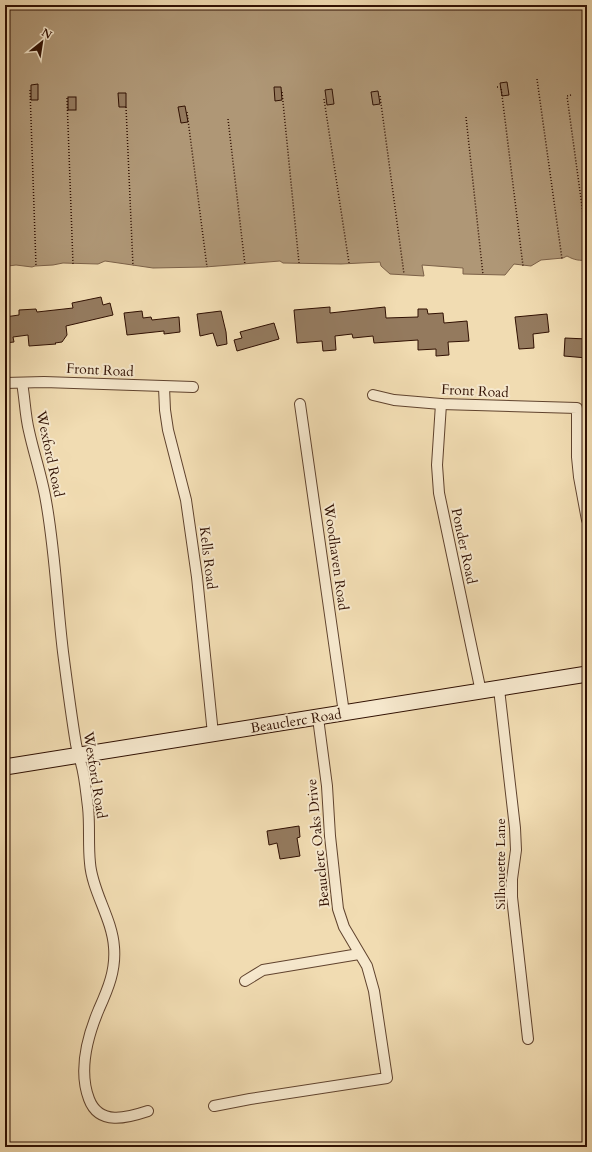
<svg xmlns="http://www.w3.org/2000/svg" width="592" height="1152" viewBox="0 0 592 1152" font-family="Cardo,serif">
<rect width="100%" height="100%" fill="#f1dcb2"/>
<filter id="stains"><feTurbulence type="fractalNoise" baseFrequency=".005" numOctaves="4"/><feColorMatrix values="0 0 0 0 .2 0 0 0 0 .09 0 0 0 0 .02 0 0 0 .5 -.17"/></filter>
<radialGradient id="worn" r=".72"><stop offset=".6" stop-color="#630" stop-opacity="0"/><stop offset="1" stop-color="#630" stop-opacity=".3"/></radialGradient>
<path fill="#af9776" stroke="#7c6148" d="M 5,5 L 587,5 L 587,260 C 580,261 574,260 567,256 L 563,258 L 541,260 L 531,266 L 514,264 L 505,275 L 463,274 L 463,268 L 422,265 L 424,276 L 390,274 L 381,266 L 380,262 L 341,264 L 283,263 L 280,261 L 205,267 L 153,268 L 105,261 L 98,264 L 63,263 L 53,265 L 35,266 L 32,267 L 16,265 L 8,266 L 8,265 L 5,265 Z"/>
<g fill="#947a5e" stroke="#301002">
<path d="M 507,82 L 509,95 L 502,96 L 500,83 Z"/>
<path d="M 38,84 L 38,100 L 31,100 L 31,85 Z"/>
<path d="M 274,87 L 281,87 L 282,100 L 275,101 Z"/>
<path d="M 332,89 L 334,104 L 327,105 L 325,90 Z"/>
<path d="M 378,91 L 380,104 L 373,105 L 371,92 Z"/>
<path d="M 118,93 L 126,93 L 126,107 L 119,107 Z"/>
<rect x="68" y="97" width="8" height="13"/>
<path d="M 185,106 L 188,122 L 181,123 L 178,107 Z"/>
<path d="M 101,297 L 103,305 L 110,303 L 113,315 L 66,326 L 67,335 L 62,342 L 55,343 L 56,344 L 29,346 L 28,335 L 13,337 L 14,342 L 5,343 L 5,317 L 19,315 L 19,310 L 36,309 L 37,312 L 73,308 L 72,303 Z"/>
<path d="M 330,307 L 330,313 L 385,307 L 386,318 L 418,317 L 418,309 L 427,309 L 428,314 L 443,313 L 444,323 L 467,321 L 469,341 L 448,342 L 449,355 L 436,356 L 436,349 L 418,350 L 418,340 L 374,343 L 373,336 L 353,338 L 352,334 L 335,336 L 336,350 L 323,351 L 322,341 L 297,343 L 294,310 Z"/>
<path d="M 142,311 L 143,318 L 151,317 L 152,320 L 179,317 L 180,332 L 164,334 L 164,331 L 127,335 L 124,313 Z"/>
<path d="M 221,311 L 226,332 L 227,344 L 217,346 L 213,333 L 200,336 L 197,314 Z"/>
<path d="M 547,314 L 549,332 L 533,334 L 534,348 L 519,349 L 515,317 Z"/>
<path d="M 274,323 L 279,339 L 237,351 L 234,340 L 242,338 L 240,332 Z"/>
<path d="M 565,338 L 587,339 L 587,358 L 564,356 Z"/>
<path d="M 299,826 L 300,837 L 297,838 L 300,856 L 280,859 L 277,843 L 269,845 L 267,831 Z"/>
</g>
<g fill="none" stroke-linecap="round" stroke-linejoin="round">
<defs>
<g id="street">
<path d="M 5,383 L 44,382 L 193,387"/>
<path d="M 22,383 C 25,399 25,415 29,431 C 34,454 42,477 46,501 C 55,551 57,602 63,652 C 67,683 71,714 76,744 C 77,750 80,757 81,763 C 85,777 86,792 88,807 C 90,825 88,844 90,863 C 92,891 112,918 114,947 C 116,970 108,989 99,1009 C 88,1035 78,1070 89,1099 C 99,1126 127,1118 148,1111"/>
<path d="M 164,387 L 165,410 L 168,430 L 186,500 L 197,577 L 213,734"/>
<path d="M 373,395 L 394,400 L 441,404 L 577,408 L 577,457 L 579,477 L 587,520"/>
<path d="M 300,404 L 344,713"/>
<path d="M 441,404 L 437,465 L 439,493 L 481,692"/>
<path d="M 499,689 L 515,828 L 516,850 L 512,879 L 512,897 L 528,1039"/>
<path d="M 245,981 L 263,970 L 359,954"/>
<path d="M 214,1106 L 250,1099 L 387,1078 L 374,991 L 367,966 L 344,927 L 338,909 L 330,836 L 327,786 L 318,718"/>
</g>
<path id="secondary" d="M 5,767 L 587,674"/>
</defs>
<use href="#street" stroke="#60432e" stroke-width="12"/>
<use href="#secondary" stroke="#301002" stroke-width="17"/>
<g stroke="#301002" stroke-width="1.5" stroke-dasharray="1 2" stroke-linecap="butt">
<path d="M 537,79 L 562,259"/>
<path d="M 497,87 L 501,87 L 523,266"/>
<path d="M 30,90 L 36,266"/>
<path d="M 282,92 L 299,263"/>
<path d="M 571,95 L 567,96 L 587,243"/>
<path d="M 380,96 L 404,274"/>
<path d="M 67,98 L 73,264"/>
<path d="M 324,99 L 349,263"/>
<path d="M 126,107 L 133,266"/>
<path d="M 187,112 L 207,267"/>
<path d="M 466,117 L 483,275"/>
<path d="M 228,119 L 245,265"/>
</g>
<use href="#street" stroke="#f6e8cd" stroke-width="10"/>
<use href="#secondary" stroke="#f6e8cd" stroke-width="15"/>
</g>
<g text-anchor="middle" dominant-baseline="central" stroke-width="4" stroke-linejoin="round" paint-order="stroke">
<g font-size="14" fill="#301002" stroke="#f6e8cd">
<text transform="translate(100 370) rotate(3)">Front Road</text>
<text transform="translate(475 391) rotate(3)">Front Road</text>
<text transform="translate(50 454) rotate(78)">Wexford Road</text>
<text transform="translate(464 546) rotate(78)">Ponder Road</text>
<text transform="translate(336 557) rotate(82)">Woodhaven Road</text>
<text transform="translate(208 558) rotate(83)">Kells Road</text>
<text transform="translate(296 721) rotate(-9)">Beauclerc Road</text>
<text transform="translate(95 775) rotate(81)">Wexford Road</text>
<text transform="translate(318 843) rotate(-96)">Beauclerc Oaks Drive</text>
<text transform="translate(500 864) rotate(-90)">Silhouette Lane</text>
</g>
</g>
<rect width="592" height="1152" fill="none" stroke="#f1dcb2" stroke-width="20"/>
<rect x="6" y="6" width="580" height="1140" fill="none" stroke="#301002" stroke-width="2"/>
<rect x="10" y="10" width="572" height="1132" fill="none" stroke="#301002"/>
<g transform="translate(42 42) rotate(30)" stroke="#f6e8cd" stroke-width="3" paint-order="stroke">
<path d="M0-3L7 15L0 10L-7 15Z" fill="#301002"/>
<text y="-6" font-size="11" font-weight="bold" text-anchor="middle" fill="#301002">N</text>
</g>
<rect width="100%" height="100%" filter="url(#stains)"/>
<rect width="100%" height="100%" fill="url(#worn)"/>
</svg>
